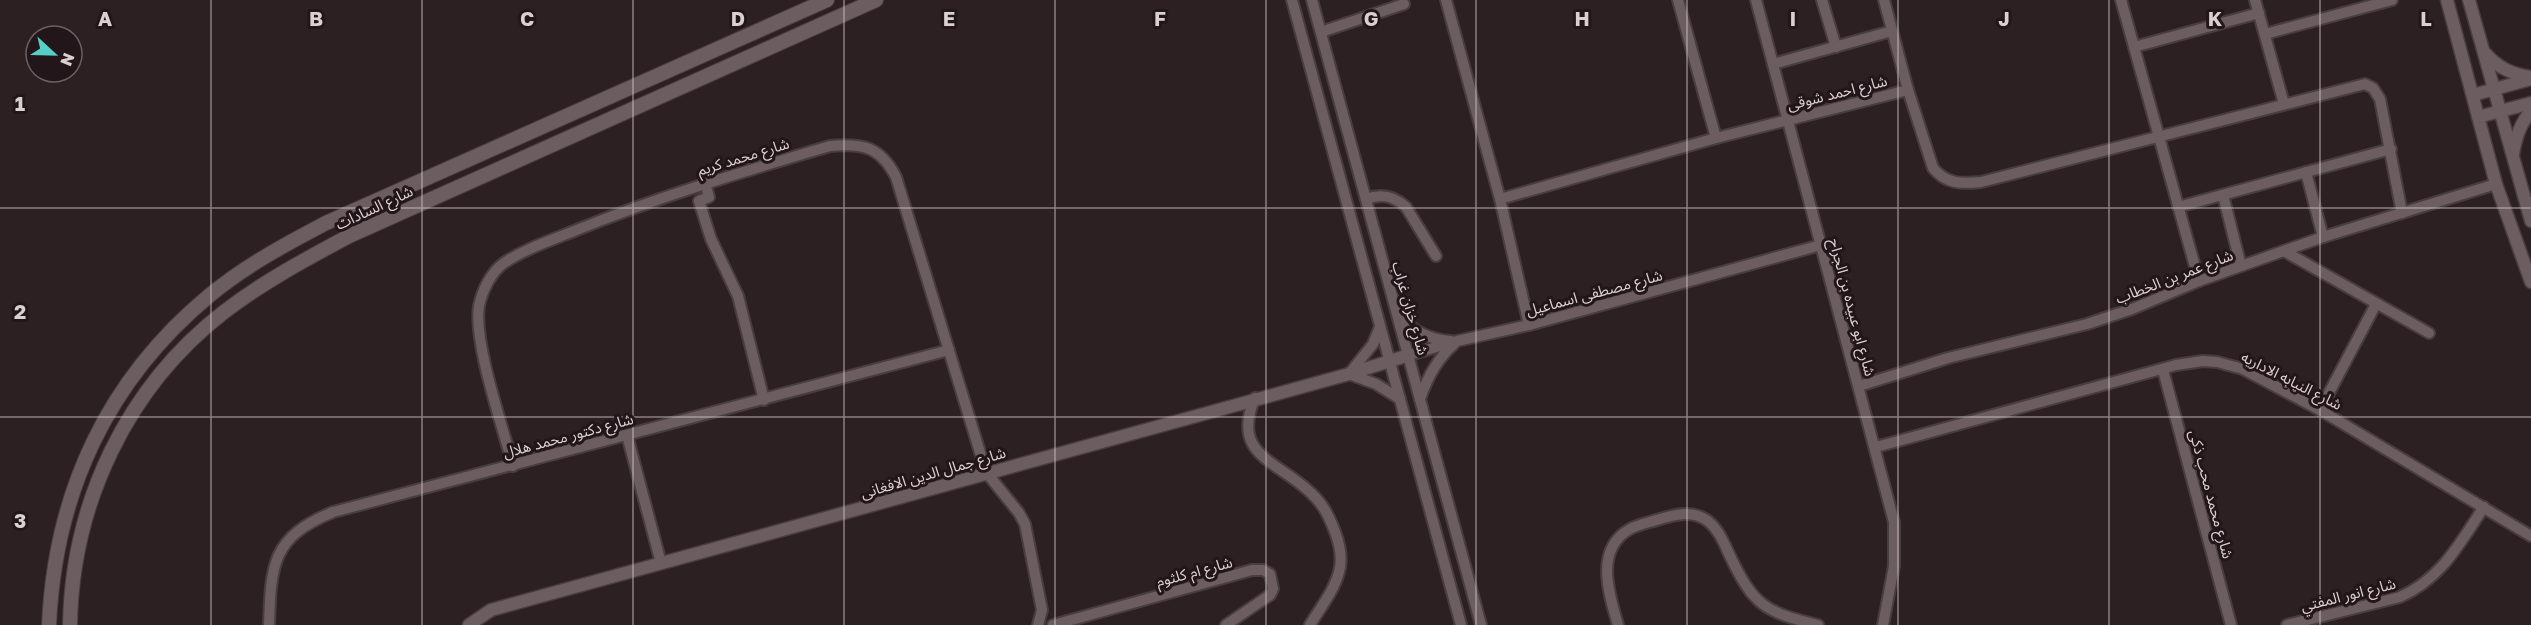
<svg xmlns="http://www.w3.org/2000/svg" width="2531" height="625" viewBox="0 0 2531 625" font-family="'Golos Text','Noto Sans Arabic',sans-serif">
<rect width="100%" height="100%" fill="#2d2023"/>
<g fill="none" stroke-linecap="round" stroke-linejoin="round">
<defs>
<g id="minor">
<path d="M 1292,0 L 1461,625"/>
<path d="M 1312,0 L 1481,625"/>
<path d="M 1446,0 L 1500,199 L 1529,325"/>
<path d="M 1678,0 L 1716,138"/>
<path d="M 1756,0 L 1894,522 L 1894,566 L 1883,625"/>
<path d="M 1822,0 L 1836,47"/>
<path d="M 1884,0 L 1908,90 L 1933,168 C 1946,184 1961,184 1981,182 L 2365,84 L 2373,88 L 2380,99 L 2402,213"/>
<path d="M 2121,0 L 2199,281"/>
<path d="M 2255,0 L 2284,104"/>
<path d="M 1321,32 L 1404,4"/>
<path d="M 2265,34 L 2392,0"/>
<path d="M 2134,47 L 2259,13"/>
<path d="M 1773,64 L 1892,31"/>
<path d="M 2306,172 L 2323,237"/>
<path d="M 705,183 L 709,197 L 699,201 L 711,239 L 738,296 L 764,400"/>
<path d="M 2223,195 L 2241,266"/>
<path d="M 1366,199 C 1382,193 1394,196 1406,207 L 1436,256"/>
<path d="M 1500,199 L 1716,138 L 1908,90"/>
<path d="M 2178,207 L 2391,149"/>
<path d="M 2284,251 L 2429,333"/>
<path d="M 1399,316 C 1413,331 1430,340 1451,341"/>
<path d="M 1380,327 L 1373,344 L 1349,374 L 1376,384 L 1400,399"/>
<path d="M 1409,355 L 1457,341 L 1529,325 L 1821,245"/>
<path d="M 2163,370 L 2231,625"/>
<path d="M 1859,386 L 1948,358 L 2087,324 L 2132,309 L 2199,281 L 2323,237 L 2496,184"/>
<path d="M 1255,398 C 1230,455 1278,461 1311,493 C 1323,504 1329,516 1335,532 C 1340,545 1343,558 1339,572 C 1334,591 1320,608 1310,625"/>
<path d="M 1420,399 C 1427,378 1437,359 1454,344"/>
<path d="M 2320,410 L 2376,304"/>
<path d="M 627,435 L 661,563"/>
<path d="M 1876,447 L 2176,365 L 2203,361 L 2217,362 L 2243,369 L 2320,410 L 2531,536"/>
<path d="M 513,466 C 503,427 473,342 479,306 C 482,291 491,272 504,263 C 526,248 555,239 579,229 C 661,196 745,171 830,146 C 862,143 880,146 896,177 L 986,472 L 1019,513 L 1025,524 L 1042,610 L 1038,625"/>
<path d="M 269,625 C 271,564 272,537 333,512 L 949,350"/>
<path d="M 1053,625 L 1252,570 L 1263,570 L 1270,574 L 1273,589 L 1270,595 L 1226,625"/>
<path d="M 1618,625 C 1609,594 1594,549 1630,529 C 1639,524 1651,522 1660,519 C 1677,514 1693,510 1708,521 C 1719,530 1724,543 1730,556 C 1754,606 1765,612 1818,625"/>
<path d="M 2287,625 L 2400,597 C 2442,578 2459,544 2484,507"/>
</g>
<g id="tertiary">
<path d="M 2447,0 L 2496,184 L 2531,282"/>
<path d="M 2469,0 L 2531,221"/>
<path d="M 2486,54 C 2498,68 2512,74 2531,77"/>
<path d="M 2473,95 L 2531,79"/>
<path d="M 2478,117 L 2531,103"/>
<path d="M 2513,154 C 2516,137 2520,124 2531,111"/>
<path d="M 469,625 L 491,610 L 1349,374 L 1409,355"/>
</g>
<g id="secondary">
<path d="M 49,625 C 55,493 107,380 210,295 C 245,266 286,244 326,223 L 827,0"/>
<path d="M 70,625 C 72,503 127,387 224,312 C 263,282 306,259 349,236 L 876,0"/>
</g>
</defs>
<use href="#minor" stroke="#483d3f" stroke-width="14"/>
<use href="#tertiary" stroke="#483d3f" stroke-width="15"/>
<use href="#secondary" stroke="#483d3f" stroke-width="16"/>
<use href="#minor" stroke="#6c5d60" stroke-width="10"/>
<use href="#tertiary" stroke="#6c5d60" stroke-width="12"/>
<use href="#secondary" stroke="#6c5d60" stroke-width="14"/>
</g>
<path fill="none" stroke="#d9d0d2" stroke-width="1.5" stroke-opacity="0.55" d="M 211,0 L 211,625M 422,0 L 422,625M 633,0 L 633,625M 844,0 L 844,625M 1055,0 L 1055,625M 1266,0 L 1266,625M 1476,0 L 1476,625M 1687,0 L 1687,625M 1898,0 L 1898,625M 2109,0 L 2109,625M 2320,0 L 2320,625M 0,208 L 2531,208M 0,417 L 2531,417"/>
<g text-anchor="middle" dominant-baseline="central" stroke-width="6" stroke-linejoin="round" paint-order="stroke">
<g font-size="15" fill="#d9d0d2" stroke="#23161a">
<text transform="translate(1837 92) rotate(-14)">شارع احمد شوقى</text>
<text transform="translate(743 156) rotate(-17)">شارع محمد كريم</text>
<text transform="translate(374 207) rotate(-25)">شارع السادات</text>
<text transform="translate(2174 276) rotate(-21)">شارع عمر بن الخطاب</text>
<text transform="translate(1594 292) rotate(-15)">شارع مصطفى اسماعيل</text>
<text transform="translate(1853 307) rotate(75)">شارع ابو عبيده بن الجراح</text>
<text transform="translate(1411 308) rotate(74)">شارع خزان غراب</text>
<text transform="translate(2292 380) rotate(27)">شارع النيابه الاداريه</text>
<text transform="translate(568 435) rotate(-15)">شارع دكتور محمد هلال</text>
<text transform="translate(933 472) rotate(-16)">شارع جمال الدين الافغانى</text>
<text transform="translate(2212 494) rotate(75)">شارع محمد محب ذكى</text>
<text transform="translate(1194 571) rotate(-15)">شارع ام كلثوم</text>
<text transform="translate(2348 594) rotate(-14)">شارع انور المفتي</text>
</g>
</g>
<g font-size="20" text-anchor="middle" font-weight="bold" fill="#d9d0d2" stroke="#23161a" stroke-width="6" stroke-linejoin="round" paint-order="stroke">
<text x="105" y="26">A</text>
<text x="316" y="26">B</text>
<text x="527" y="26">C</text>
<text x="738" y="26">D</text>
<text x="949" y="26">E</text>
<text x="1160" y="26">F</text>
<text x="1371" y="26">G</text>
<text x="1582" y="26">H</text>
<text x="1793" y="26">I</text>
<text x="2004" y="26">J</text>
<text x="2215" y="26">K</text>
<text x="2426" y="26">L</text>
<text x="20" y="111">1</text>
<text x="20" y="319">2</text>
<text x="20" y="528">3</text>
</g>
<g transform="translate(54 54) rotate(112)"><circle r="28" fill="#23161a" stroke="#6c6064" stroke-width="1.5"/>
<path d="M0-4.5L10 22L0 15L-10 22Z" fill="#55cec5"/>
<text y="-9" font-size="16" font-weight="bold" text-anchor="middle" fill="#d9d0d2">N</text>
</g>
</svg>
